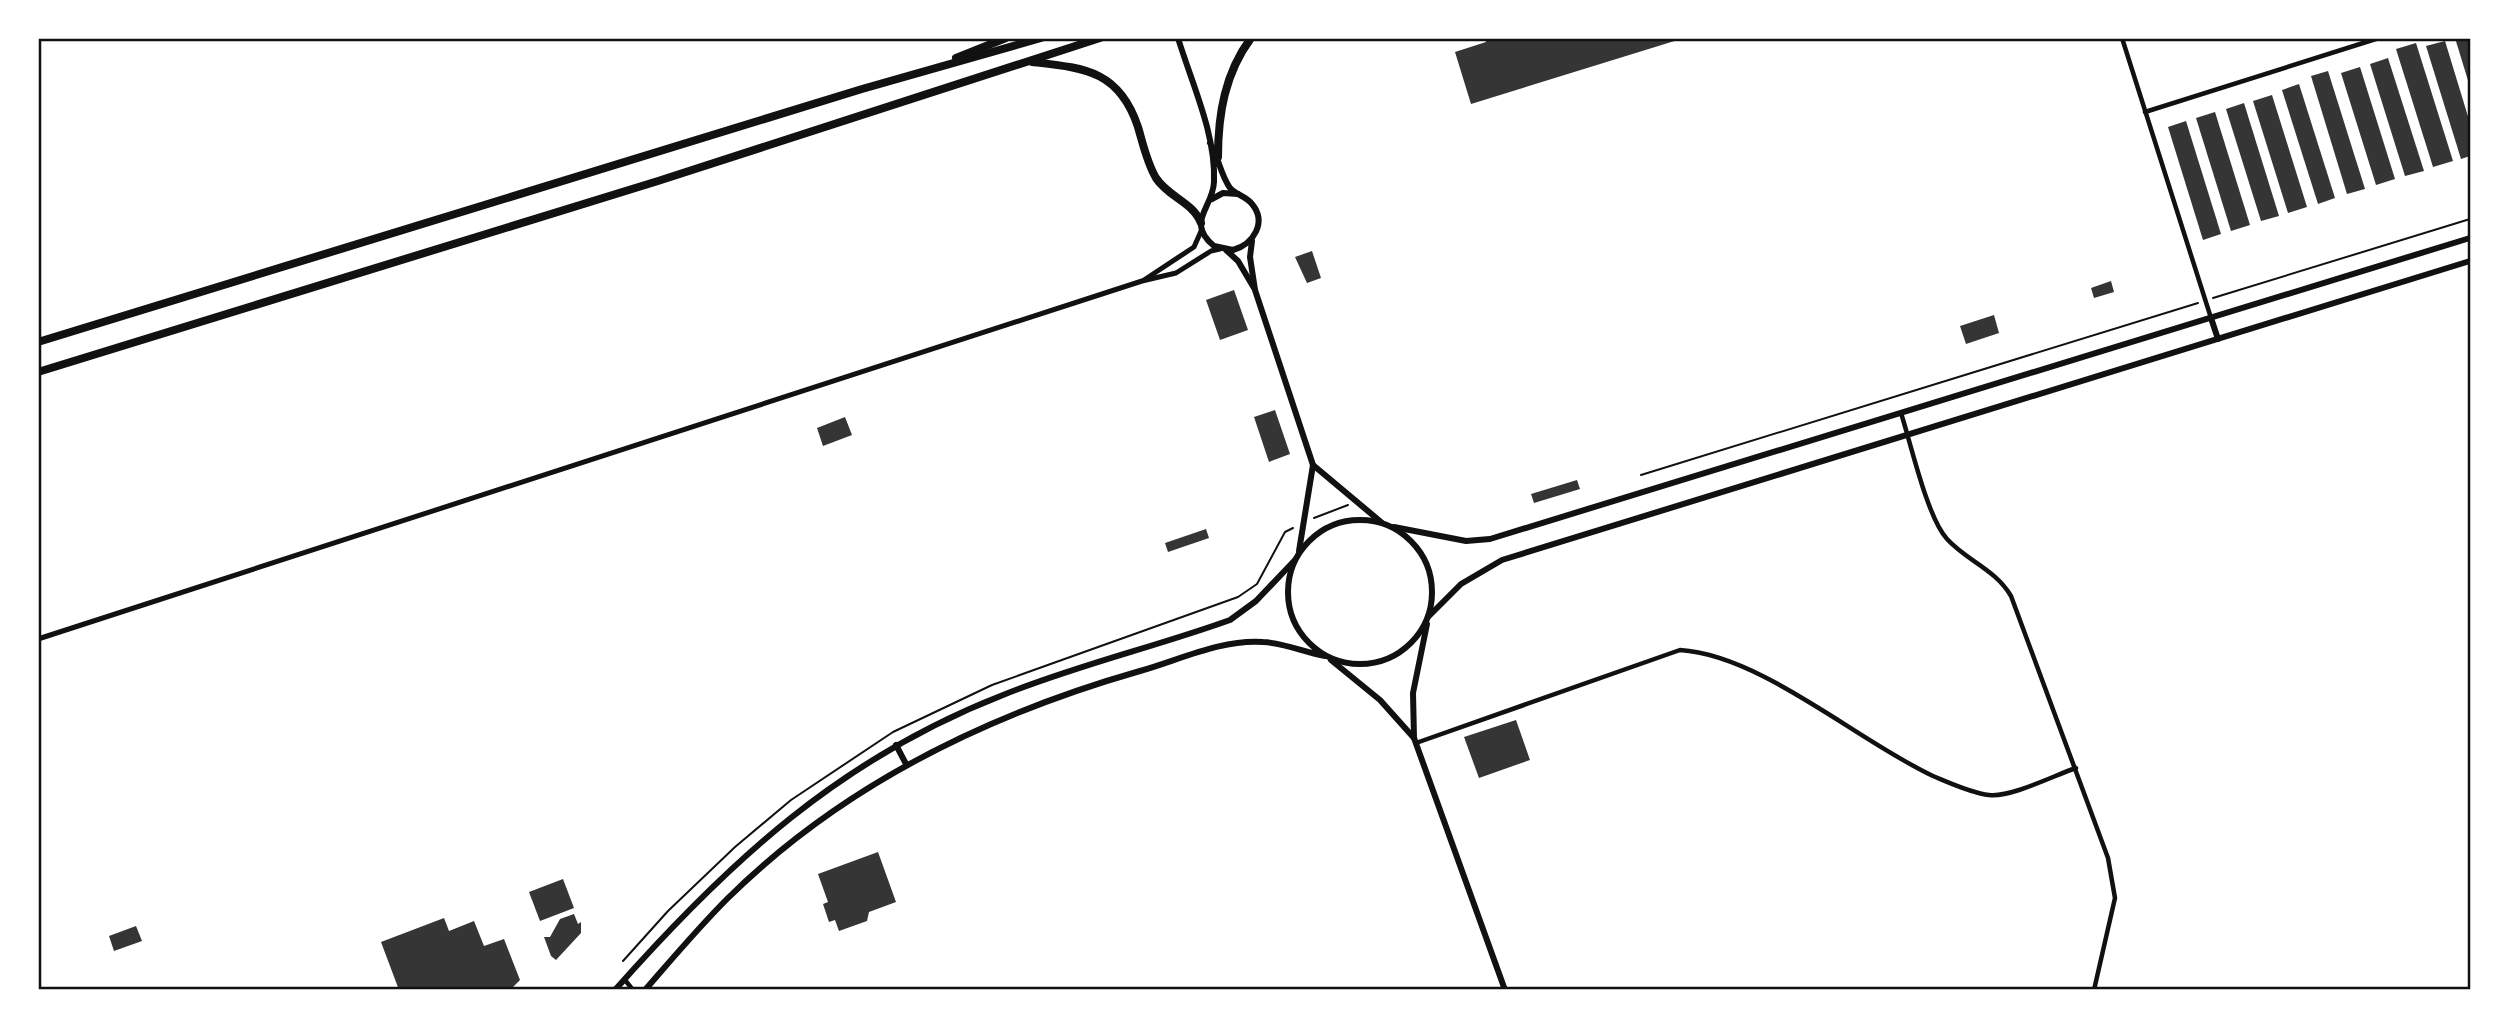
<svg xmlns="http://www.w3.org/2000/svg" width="2509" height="1028" viewBox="0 0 2509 1028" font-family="'Fira Sans',sans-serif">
<rect width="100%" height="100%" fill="#fff"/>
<g fill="#353535">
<path d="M 1485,38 L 1681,38 L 1681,39 L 1471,104 L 1455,52 L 1486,42 Z"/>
<path d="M 2455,38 L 2470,38 L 2470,87 Z"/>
<path d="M 2445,41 L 2470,123 L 2470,156 L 2461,159 L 2426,46 Z"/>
<path d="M 2416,43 L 2453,161 L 2433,167 L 2396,49 Z"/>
<path d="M 2388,58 L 2424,171 L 2405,176 L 2370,64 Z"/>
<path d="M 2360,67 L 2395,179 L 2376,185 L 2341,73 Z"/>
<path d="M 2328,71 L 2365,189 L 2347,194 L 2311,76 Z"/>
<path d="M 2299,84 L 2335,198 L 2318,204 L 2282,90 Z"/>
<path d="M 2272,95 L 2307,207 L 2288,213 L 2253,101 Z"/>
<path d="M 2244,103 L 2279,216 L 2261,221 L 2226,109 Z"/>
<path d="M 2215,112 L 2250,225 L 2231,231 L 2196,118 Z"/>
<path d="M 2186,121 L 2221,234 L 2203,240 L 2168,127 Z"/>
<path d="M 1312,251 L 1321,278 L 1307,283 L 1295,257 Z"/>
<path d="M 2111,281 L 2114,292 L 2094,298 L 2091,288 Z"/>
<path d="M 1234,290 L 1248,330 L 1220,340 L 1206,300 Z"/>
<path d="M 1994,315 L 1999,333 L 1966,344 L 1960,326 Z"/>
<path d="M 1275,410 L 1290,454 L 1269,462 L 1254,417 Z"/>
<path d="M 845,417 L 852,435 L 823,446 L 817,428 Z"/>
<path d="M 1577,480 L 1580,489 L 1534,503 L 1531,494 Z"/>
<path d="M 1206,529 L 1209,538 L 1168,552 L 1165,543 Z"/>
<path d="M 1516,720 L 1530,760 L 1479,778 L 1464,737 Z"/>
<path d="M 878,852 L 896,902 L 869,912 L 867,921 L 839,931 L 835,920 L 829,922 L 823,904 L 828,902 L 818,874 Z"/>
<path d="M 563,879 L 574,908 L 540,921 L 529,892 Z"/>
<path d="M 574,914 L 578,924 L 581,922 L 581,933 L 556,960 L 551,956 L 544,937 L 550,937 L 560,919 Z"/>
<path d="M 444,918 L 449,931 L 474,921 L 484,946 L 504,939 L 520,980 L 510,990 L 399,990 L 381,942 Z"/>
<path d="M 136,926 L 142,941 L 114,951 L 109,936 Z"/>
</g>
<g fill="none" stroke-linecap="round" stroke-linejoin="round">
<g stroke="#111" stroke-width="2">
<path d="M 2213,298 L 2470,219"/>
<path d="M 1641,475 L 2198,303"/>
<path d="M 1314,518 L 1348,505"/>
<path d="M 623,961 L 668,911 L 735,847 L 791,800 L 893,732 L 992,685 L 1238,597 L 1257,584 L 1285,532 L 1293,528"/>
</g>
<g stroke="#111" stroke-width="4.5">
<path d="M 2122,38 L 2211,318"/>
<path d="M 2145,112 L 2379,38"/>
<path d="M 1901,413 C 1911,444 1927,517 1947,539 C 1967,561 1995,569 2011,596 L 2108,858 L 2115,898 L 2094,990"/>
<path d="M 1416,743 L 1680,650 C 1761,655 1858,741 1933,776 C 1950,783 1971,793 1989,795 C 2010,798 2055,775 2076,768"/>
<path d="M 625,980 L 633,990"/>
</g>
<g stroke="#111" stroke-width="5">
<path d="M 1144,280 L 1194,247 L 1202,229"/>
<path d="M 38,639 L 1142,281 L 1176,273 L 1211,251 L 1220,249"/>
</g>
<g stroke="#111" stroke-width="6">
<path d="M 1178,38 C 1192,84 1216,134 1214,182 C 1213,208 1185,222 1214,246 L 1233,250 C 1254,244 1267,222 1252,204 C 1246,196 1236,195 1230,188 C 1221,176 1218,156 1210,143"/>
<path d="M 1212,199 L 1223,193 L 1238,194"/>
<path d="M 1252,241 L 1250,257 L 1255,290 L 1313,465 L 1299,551"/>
<path d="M 1226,250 L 1238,261 L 1254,288"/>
<path d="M 2211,318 L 2218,339"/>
<path d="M 1313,465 L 1381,522"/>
<circle cx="1360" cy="592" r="72"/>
<path d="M 1394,527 L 1466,541 L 1490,539 L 2470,238"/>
<path d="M 1428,617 L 1461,584 L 1502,560 L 2470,261"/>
<path d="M 1427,624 L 1413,693 L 1414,738 L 1505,990"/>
<path d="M 1331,660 L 1380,700 L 1414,738"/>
<path d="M 896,745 L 906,764"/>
<path d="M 615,990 C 729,861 841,758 1003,695 C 1077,665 1155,647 1230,620 L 1256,601 L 1295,560"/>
<path d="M 645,990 C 672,959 698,928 727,899 C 842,785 986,715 1140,671 C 1179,660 1222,639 1263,642 C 1284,643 1304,652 1325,656"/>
</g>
<g stroke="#111" stroke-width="8">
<path d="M 956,58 L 1006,38"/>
<path d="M 1032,62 C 1084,68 1119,70 1138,127 C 1143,144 1147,163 1156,178 C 1168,197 1193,202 1201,223"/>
<path d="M 1218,157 C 1218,114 1225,73 1251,38"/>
<path d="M 38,342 L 862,89 L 1041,38"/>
<path d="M 38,372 L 658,181 L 1100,38"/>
</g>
</g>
<rect width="2509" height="1028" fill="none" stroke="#ffffff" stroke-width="80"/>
<rect x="40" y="40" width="2429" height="948" fill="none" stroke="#111" stroke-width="2.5"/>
</svg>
